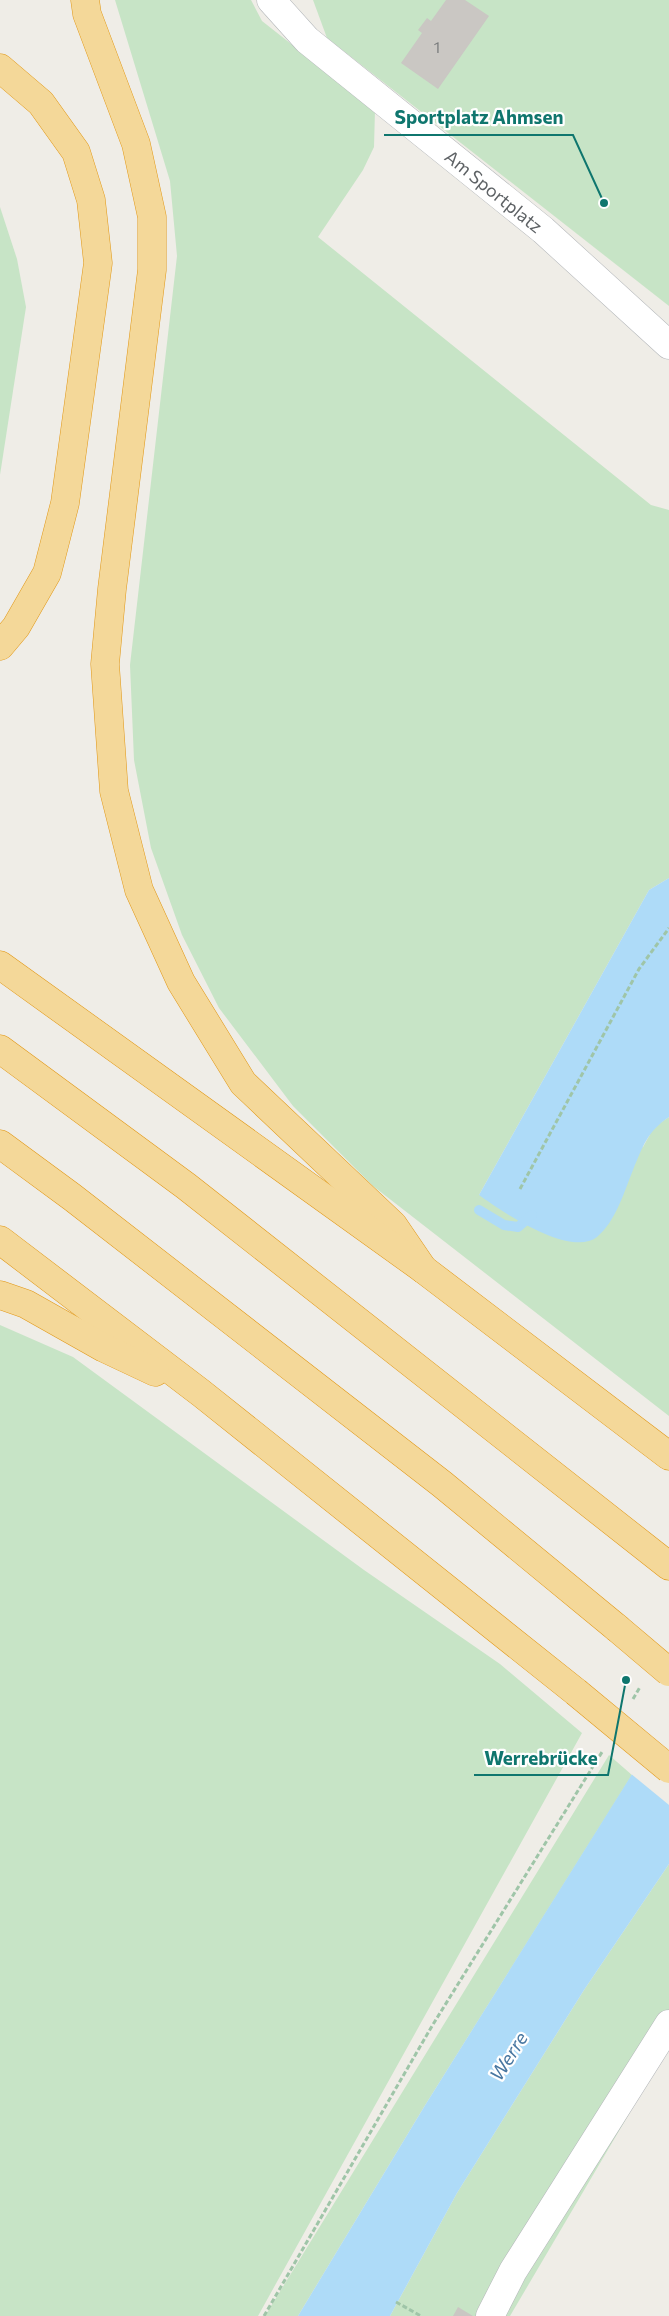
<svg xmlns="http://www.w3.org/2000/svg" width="669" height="2316" viewBox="0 0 669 2316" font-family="Commissioner,sans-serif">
<rect width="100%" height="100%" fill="#efede7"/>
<g fill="#c7e4c6">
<path d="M 115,0 L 251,0 L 262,21 L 375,110 L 374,147 L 363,170 L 318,237 L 651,505 L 669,510 L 669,878 L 649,890 L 479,1195 L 643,1147 L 654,1127 L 669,1117 L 669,1416 L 373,1186 L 293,1106 L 219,1008 L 182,935 L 151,848 L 134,760 L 130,665 L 177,256 L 170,181 Z"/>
<path d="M 313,0 L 669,0 L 669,306 L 327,38 Z"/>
<path d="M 0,207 L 17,259 L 26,307 L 0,475 Z"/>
<path d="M 0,1325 L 73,1357 L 364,1570 L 500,1664 L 582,1733 L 258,2316 L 0,2316 Z"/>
<path d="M 609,1755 L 632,1775 L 424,2107 L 298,2316 L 265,2316 Z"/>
<path d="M 669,1864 L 669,2046 L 510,2316 L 390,2316 L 457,2193 L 584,1990 Z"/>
</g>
<g fill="#aedbf8">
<path d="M 669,878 L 669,1117 C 647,1132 643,1146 633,1170 C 624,1192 616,1221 597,1237 C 570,1258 501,1211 479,1195 L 649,890 Z"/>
<path d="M 669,1715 L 669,1864 L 584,1990 L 457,2193 L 390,2316 L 298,2316 L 424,2107 Z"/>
</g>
<path fill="#efede7" d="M 669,1713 L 669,1805 L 630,1773 Z"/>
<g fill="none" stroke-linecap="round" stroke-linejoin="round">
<path stroke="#aedbf8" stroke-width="10" d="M 479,1210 L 504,1225 L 518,1227 L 532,1215"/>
</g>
<g fill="#cac7c3">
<path d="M 446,0 L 465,0 L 489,16 L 438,89 L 401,63 L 422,33 L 418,30 L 427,18 L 431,21 Z"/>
<path d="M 458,2307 L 473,2316 L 453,2316 Z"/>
</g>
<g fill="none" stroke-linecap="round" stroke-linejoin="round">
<defs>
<g id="street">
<path d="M 271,0 L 307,40 L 543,230 L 669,345"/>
<path d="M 490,2316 L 513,2271 L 669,2024"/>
</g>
<g id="highway">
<path d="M 85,0 L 87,14 L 136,144 L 152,217 L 152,270 L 112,589 L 105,664 L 114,791 L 139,890 L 181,982 L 243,1083 L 393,1225 L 423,1269"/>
<path d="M 0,68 L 41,103 L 76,152 L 91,200 L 98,263 L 65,503 L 47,573 L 16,627 L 0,646"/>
<path d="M 0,965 L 423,1269 L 669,1456"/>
<path d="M 0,1049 L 186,1186 L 669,1566"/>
<path d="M 0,1144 L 72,1197 L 442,1484 L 617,1628"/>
<path d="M 0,1240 L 201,1393 L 576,1692"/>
<path d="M 0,1295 L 26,1304 L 104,1348 L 155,1372"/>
</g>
</defs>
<use href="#street" stroke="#b4b7ba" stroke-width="29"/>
<use href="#highway" stroke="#e19715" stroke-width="29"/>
<g stroke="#9fc5a8" stroke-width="3" stroke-dasharray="5 2.5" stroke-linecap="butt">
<path d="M 520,1189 L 639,969 L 669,928"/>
<path d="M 633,1699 L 640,1687"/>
<path d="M 396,2302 L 421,2316"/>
<path d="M 264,2316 L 432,2026 L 602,1752"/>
</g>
<use href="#street" stroke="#fff" stroke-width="28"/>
<use href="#highway" stroke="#f4d899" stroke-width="28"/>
<defs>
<g id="highway-bridge">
<path d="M 617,1628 L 669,1672"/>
<path d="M 576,1692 L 669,1769"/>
</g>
</defs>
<use href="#highway-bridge" stroke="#e19715" stroke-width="29" stroke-linecap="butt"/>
<use href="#highway-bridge" stroke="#f4d899" stroke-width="28"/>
</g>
<g text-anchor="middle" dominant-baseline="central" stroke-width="4.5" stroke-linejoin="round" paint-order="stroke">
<g font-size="15" fill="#797b7c">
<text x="437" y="47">1</text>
</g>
<g font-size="18" fill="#5e6265" stroke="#fff">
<text transform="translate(494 191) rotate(39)">Am Sportplatz</text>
</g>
<g font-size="19" font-style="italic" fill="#4877a1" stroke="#fff">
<text transform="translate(508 2056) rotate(-58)">Werre</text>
</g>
</g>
<path fill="none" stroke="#0f766e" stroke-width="2" d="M604 203L573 135H384M626 1680L608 1775H474"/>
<g fill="#0f766e" stroke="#fff" stroke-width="2">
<circle cx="604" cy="203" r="5"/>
<circle cx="626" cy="1680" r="5"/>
</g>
<g font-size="19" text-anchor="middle" font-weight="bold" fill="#0f766e" stroke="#fff" stroke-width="4.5" stroke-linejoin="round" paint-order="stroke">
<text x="479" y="124">Sportplatz Ahmsen</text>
<text x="541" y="1765">Werrebrücke</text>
</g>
</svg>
